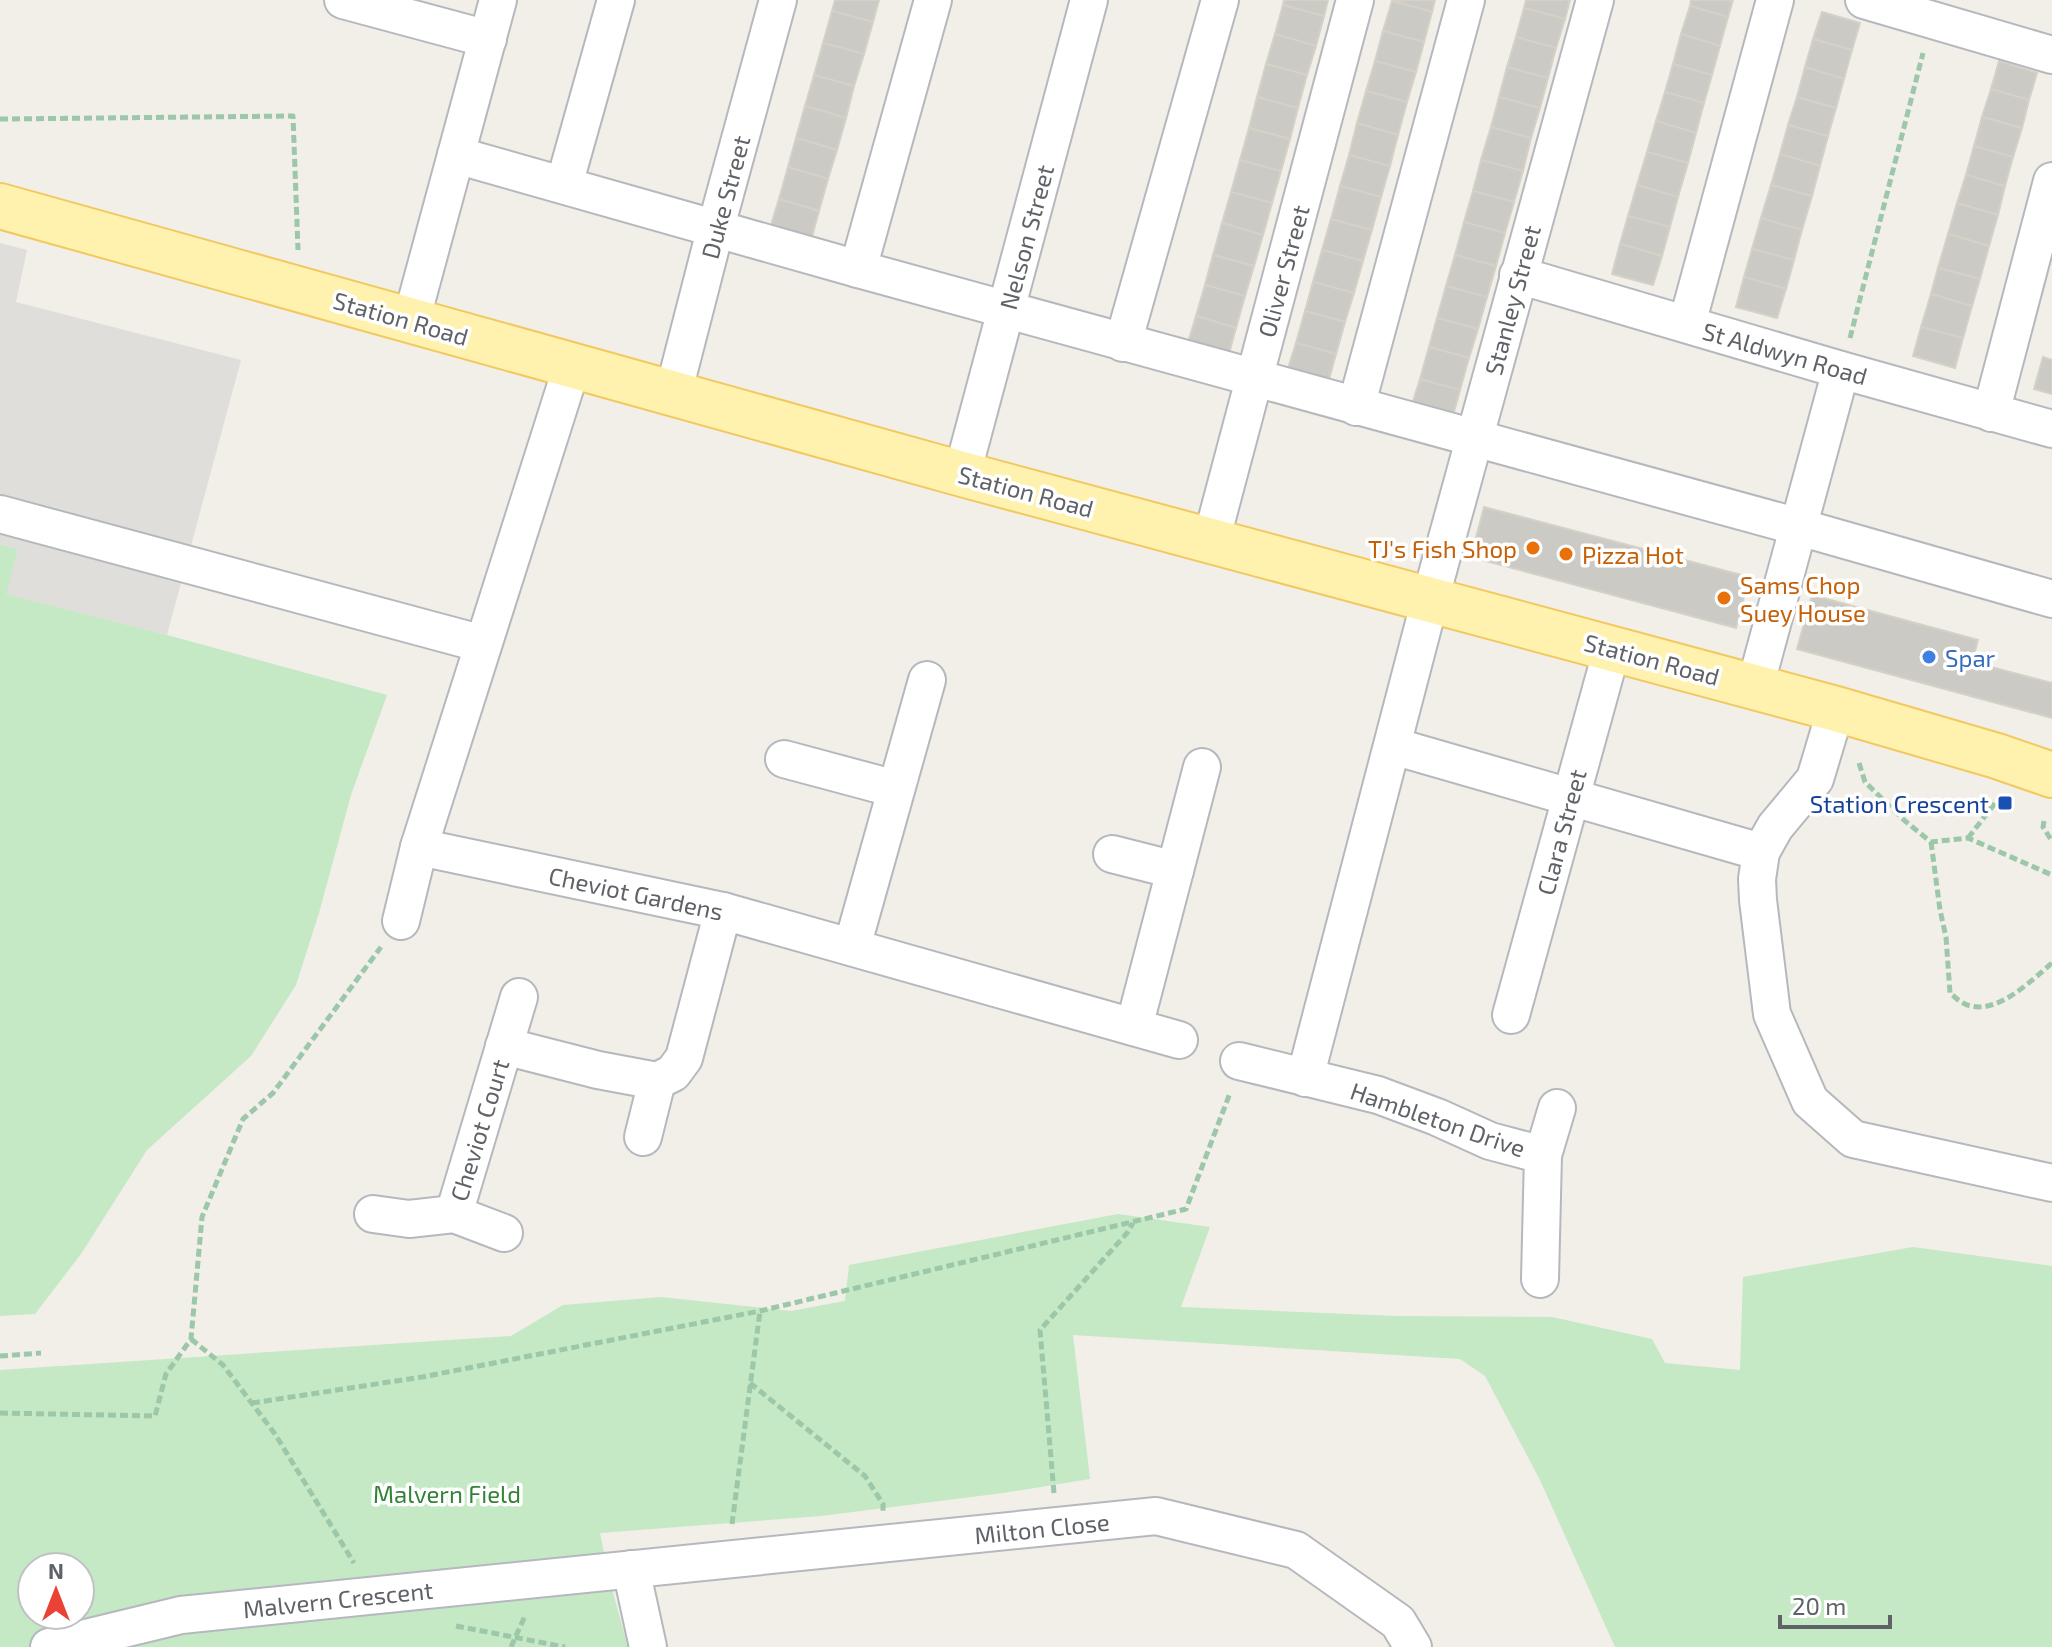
<svg xmlns="http://www.w3.org/2000/svg" width="2052" height="1647" viewBox="0 0 2052 1647" font-family="'Exo 2',sans-serif">
<rect width="100%" height="100%" fill="#f1efe8"/>
<path fill="#e0deda" d="M 0,243 L 27,250 L 16,302 L 241,360 L 167,635 L 5,594 L 18,549 L 0,544 Z"/>
<g fill="#c5e8c5" fill-rule="evenodd">
<path d="M 0,544 L 18,549 L 6,594 L 167,635 L 387,695 L 351,795 L 319,913 L 296,985 L 251,1056 L 147,1150 L 81,1254 L 35,1314 L 0,1316 Z"/>
<path d="M 1118,1214 L 1210,1227 L 1181,1307 L 1395,1316 L 1552,1317 L 1652,1339 L 1665,1363 L 1740,1370 L 1743,1277 L 1913,1247 L 2052,1266 L 2052,1647 L 1615,1647 L 1540,1480 L 1485,1376 L 1460,1359 L 1073,1335 L 1090,1479 L 1003,1493 L 821,1516 L 600,1533 L 610,1582 L 628,1647 L 0,1647 L 0,1370 L 511,1336 L 563,1305 L 661,1297 L 791,1311 L 845,1301 L 849,1265 ZM 32,1567 L 80,1567 L 80,1615 L 32,1615 Z"/>
</g>
<g fill="#cccac5" stroke="#d6d1c6" stroke-width="2">
<path d="M 835,0 L 879,0 L 873,22 L 832,11 Z"/>
<path d="M 1284,0 L 1328,0 L 1324,16 L 1283,5 Z"/>
<path d="M 1392,0 L 1435,0 L 1432,12 Z"/>
<path d="M 1526,0 L 1570,0 L 1565,19 L 1524,8 Z"/>
<path d="M 1691,0 L 1733,0 L 1728,17 L 1690,6 Z"/>
<path d="M 1392,1 L 1432,12 L 1424,42 L 1383,31 Z"/>
<path d="M 1283,5 L 1324,16 L 1316,46 L 1275,34 Z"/>
<path d="M 1690,6 L 1728,17 L 1720,46 L 1681,34 Z"/>
<path d="M 1524,8 L 1565,19 L 1556,48 L 1516,37 Z"/>
<path d="M 832,11 L 873,22 L 864,54 L 823,43 Z"/>
<path d="M 1822,12 L 1860,23 L 1852,50 L 1813,39 Z"/>
<path d="M 1383,31 L 1424,42 L 1416,72 L 1375,61 Z"/>
<path d="M 1275,34 L 1316,46 L 1307,75 L 1266,64 Z"/>
<path d="M 1681,34 L 1720,46 L 1712,75 L 1673,64 Z"/>
<path d="M 1516,37 L 1556,48 L 1548,78 L 1507,67 Z"/>
<path d="M 1813,39 L 1852,50 L 1844,79 L 1805,67 Z"/>
<path d="M 823,43 L 864,54 L 854,86 L 814,75 Z"/>
<path d="M 1375,61 L 1416,72 L 1407,102 L 1366,91 Z"/>
<path d="M 1999,61 L 2037,73 L 2029,100 L 1991,89 Z"/>
<path d="M 1266,64 L 1307,75 L 1298,108 L 1257,97 Z"/>
<path d="M 1673,64 L 1712,75 L 1704,103 L 1665,92 Z"/>
<path d="M 1507,67 L 1548,78 L 1540,108 L 1499,97 Z"/>
<path d="M 1805,67 L 1844,79 L 1836,108 L 1797,97 Z"/>
<path d="M 814,75 L 854,86 L 846,118 L 805,106 Z"/>
<path d="M 1991,89 L 2029,100 L 2022,128 L 1982,117 Z"/>
<path d="M 1366,91 L 1407,102 L 1398,135 L 1357,123 Z"/>
<path d="M 1665,92 L 1704,103 L 1696,133 L 1656,121 Z"/>
<path d="M 1257,97 L 1298,108 L 1290,139 L 1249,128 Z"/>
<path d="M 1499,97 L 1540,108 L 1531,138 L 1491,127 Z"/>
<path d="M 1797,97 L 1836,108 L 1828,136 L 1788,125 Z"/>
<path d="M 805,106 L 846,118 L 837,150 L 796,138 Z"/>
<path d="M 1982,117 L 2022,128 L 2013,157 L 1974,146 Z"/>
<path d="M 1656,121 L 1696,133 L 1688,163 L 1647,152 Z"/>
<path d="M 1357,123 L 1398,135 L 1390,166 L 1349,155 Z"/>
<path d="M 1788,125 L 1828,136 L 1820,166 L 1780,154 Z"/>
<path d="M 1491,127 L 1531,138 L 1523,171 L 1481,160 Z"/>
<path d="M 1249,128 L 1290,139 L 1281,171 L 1240,160 Z"/>
<path d="M 796,138 L 837,150 L 828,179 L 788,167 Z"/>
<path d="M 1974,146 L 2013,157 L 2005,186 L 1966,175 Z"/>
<path d="M 1647,152 L 1688,163 L 1678,197 L 1637,185 Z"/>
<path d="M 1780,154 L 1820,166 L 1812,196 L 1771,185 Z"/>
<path d="M 1349,155 L 1390,166 L 1381,197 L 1340,186 Z"/>
<path d="M 1240,160 L 1281,171 L 1272,203 L 1231,192 Z"/>
<path d="M 1481,160 L 1523,171 L 1514,202 L 1473,191 Z"/>
<path d="M 788,167 L 828,179 L 819,211 L 779,199 Z"/>
<path d="M 1966,175 L 2005,186 L 1998,215 L 1957,203 Z"/>
<path d="M 1637,185 L 1678,197 L 1670,227 L 1628,216 Z"/>
<path d="M 1771,185 L 1812,196 L 1802,230 L 1761,218 Z"/>
<path d="M 1340,186 L 1381,197 L 1372,230 L 1331,219 Z"/>
<path d="M 1473,191 L 1514,202 L 1505,233 L 1464,222 Z"/>
<path d="M 1231,192 L 1272,203 L 1263,235 L 1222,223 Z"/>
<path d="M 779,199 L 819,211 L 810,244 L 769,232 Z"/>
<path d="M 1957,203 L 1998,215 L 1989,246 L 1948,234 Z"/>
<path d="M 1628,216 L 1670,227 L 1662,256 L 1620,244 Z"/>
<path d="M 1761,218 L 1802,230 L 1794,260 L 1752,249 Z"/>
<path d="M 1331,219 L 1372,230 L 1363,261 L 1322,250 Z"/>
<path d="M 1464,222 L 1505,233 L 1496,266 L 1455,255 Z"/>
<path d="M 1222,223 L 1263,235 L 1254,266 L 1213,255 Z"/>
<path d="M 1948,234 L 1989,246 L 1980,279 L 1938,268 Z"/>
<path d="M 1620,244 L 1662,256 L 1653,285 L 1612,274 Z"/>
<path d="M 1752,249 L 1794,260 L 1786,289 L 1744,277 Z"/>
<path d="M 1322,250 L 1363,261 L 1354,293 L 1313,282 Z"/>
<path d="M 1213,255 L 1254,266 L 1245,296 L 1205,285 Z"/>
<path d="M 1455,255 L 1496,266 L 1487,297 L 1446,286 Z"/>
<path d="M 1938,268 L 1980,279 L 1972,306 L 1931,294 Z"/>
<path d="M 1744,277 L 1786,289 L 1777,318 L 1736,307 Z"/>
<path d="M 1313,282 L 1354,293 L 1345,322 L 1305,311 Z"/>
<path d="M 1205,285 L 1245,296 L 1236,328 L 1196,316 Z"/>
<path d="M 1446,286 L 1487,297 L 1478,329 L 1437,318 Z"/>
<path d="M 1931,294 L 1972,306 L 1963,338 L 1921,327 Z"/>
<path d="M 1305,311 L 1345,322 L 1336,354 L 1296,343 Z"/>
<path d="M 1196,316 L 1236,328 L 1227,361 L 1186,349 Z"/>
<path d="M 1437,318 L 1478,329 L 1469,358 L 1429,347 Z"/>
<path d="M 1921,327 L 1963,338 L 1955,368 L 1913,356 Z"/>
<path d="M 1296,343 L 1336,354 L 1327,387 L 1286,375 Z"/>
<path d="M 1429,347 L 1469,358 L 1460,390 L 1420,379 Z"/>
<path d="M 2043,357 L 2052,360 L 2052,394 L 2034,389 Z"/>
<path d="M 1420,379 L 1460,390 L 1451,423 L 1410,411 Z"/>
<path d="M 1484,507 L 1749,577 L 1736,628 L 1471,557 Z"/>
<path d="M 1812,595 L 1978,640 L 1972,662 L 2052,683 L 2052,718 L 1797,649 Z"/>
</g>
<g fill="none" stroke-linecap="round" stroke-linejoin="round">
<defs>
<g id="minor">
<path d="M 343,0 L 488,39"/>
<path d="M 1864,0 L 2052,55"/>
<path d="M 456,155 L 858,269 L 1799,527 L 2052,599"/>
<path d="M 564,185 L 616,0"/>
<path d="M 858,269 L 933,0"/>
<path d="M 1518,275 L 1841,370 L 2052,429"/>
<path d="M 411,321 L 498,0"/>
<path d="M 1687,324 L 1775,0"/>
<path d="M 1123,343 L 1220,0"/>
<path d="M 673,394 L 716,227 L 778,0"/>
<path d="M 1356,407 L 1466,0"/>
<path d="M 1991,413 L 2052,181"/>
<path d="M 962,474 L 1089,0"/>
<path d="M 0,514 L 483,644"/>
<path d="M 1211,541 L 1355,0"/>
<path d="M 1755,687 L 1841,370"/>
<path d="M 1836,709 L 1815,779 L 1775,827 L 1761,852 L 1757,879 L 1758,900 L 1772,1014 L 1810,1101 L 1853,1139 L 2052,1183"/>
<path d="M 1393,746 L 1761,852"/>
<path d="M 784,759 L 896,789"/>
<path d="M 419,847 L 723,911 L 1179,1040"/>
<path d="M 1112,854 L 1175,870"/>
<path d="M 401,921 L 419,847 L 572,366"/>
<path d="M 852,947 L 927,680"/>
<path d="M 1511,1015 L 1612,649"/>
<path d="M 1134,1027 L 1202,767"/>
<path d="M 504,1046 L 598,1070 L 657,1081 L 673,1073 L 684,1058 L 723,911"/>
<path d="M 1239,1061 L 1378,1095 L 1437,1117 L 1490,1141 L 1543,1155"/>
<path d="M 1305,1078 L 1430,600 L 1595,0"/>
<path d="M 643,1137 L 657,1081"/>
<path d="M 373,1214 L 409,1219 L 454,1214 L 504,1233"/>
<path d="M 454,1214 L 519,997"/>
<path d="M 1540,1279 L 1543,1155 L 1557,1108"/>
<path d="M 631,1569 L 648,1647"/>
<path d="M 49,1647 L 181,1615 L 1156,1516 L 1296,1550 L 1398,1622 L 1413,1647"/>
</g>
<path id="major" d="M 0,206 L 962,474 L 1836,709 L 1997,756 L 2052,775"/>
</defs>
<use href="#minor" stroke="#b5b8bc" stroke-width="40"/>
<use href="#major" stroke="#f2c960" stroke-width="48"/>
<g stroke="#9cc7a9" stroke-width="5" stroke-dasharray="8 4" stroke-linecap="butt">
<path d="M 0,119 L 293,116 L 298,250"/>
<path d="M 1850,338 L 1923,53"/>
<path d="M 1859,763 L 1865,782 L 1905,821 L 1931,842 L 1968,838 L 2052,875"/>
<path d="M 2044,821 L 2043,827 L 2052,841"/>
<path d="M 1968,838 L 1996,802"/>
<path d="M 1931,842 L 1940,910 L 1946,937 L 1950,993 C 1956,998 1963,1005 1971,1006 C 1999,1013 2032,980 2052,963"/>
<path d="M 191,1339 L 223,1365 L 275,1434 L 354,1563"/>
<path d="M 0,1356 L 41,1353"/>
<path d="M 750,1383 L 865,1476 L 883,1504 L 883,1511"/>
<path d="M 252,1403 L 422,1377 L 760,1311 L 1186,1209 L 1230,1093"/>
<path d="M 0,1413 L 155,1416 L 166,1374 L 191,1339 L 202,1217 L 243,1119 L 273,1093 L 381,947"/>
<path d="M 1054,1493 L 1040,1330 L 1127,1233 L 1133,1223"/>
<path d="M 732,1524 L 760,1311"/>
<path d="M 456,1626 L 565,1647"/>
<path d="M 511,1647 L 525,1616"/>
</g>
<use href="#minor" stroke="#fff" stroke-width="36"/>
<use href="#major" stroke="#fff2af" stroke-width="44"/>
</g>
<g fill="#e8710a" stroke="#fff" stroke-width="3">
<circle cx="1533" cy="548" r="8"/>
<circle cx="1566" cy="554" r="8"/>
<circle cx="1724" cy="598" r="8"/>
</g>
<circle fill="#3f7fe0" stroke="#fff" stroke-width="3" cx="1929" cy="657" r="8"/>
<rect fill="#1a4fb4" stroke="#fff" stroke-width="3" x="1997" y="795" width="16" height="16" rx="4"/>
<g text-anchor="middle" dominant-baseline="central" stroke-width="7" stroke-linejoin="round" paint-order="stroke">
<g font-size="24" fill="#5f6368" stroke="#fff">
<text transform="translate(725 197) rotate(-75)">Duke Street</text>
<text transform="translate(1026 237) rotate(-75)">Nelson Street</text>
<text transform="translate(1283 271) rotate(-75)">Oliver Street</text>
<text transform="translate(1512 300) rotate(-75)">Stanley Street</text>
<text transform="translate(401 318) rotate(16)">Station Road</text>
<text transform="translate(1785 353) rotate(16)">St Aldwyn Road</text>
<text transform="translate(1026 491) rotate(15)">Station Road</text>
<text transform="translate(1652 659) rotate(15)">Station Road</text>
<text transform="translate(1561 832) rotate(-75)">Clara Street</text>
<text transform="translate(636 893) rotate(12)">Cheviot Gardens</text>
<text transform="translate(1438 1119) rotate(19)">Hambleton Drive</text>
<text transform="translate(479 1130) rotate(-73)">Cheviot Court</text>
<text transform="translate(1042 1528) rotate(-6)">Milton Close</text>
<text transform="translate(338 1599) rotate(-6)">Malvern Crescent</text>
</g>
<g font-size="24" fill="#c56008" stroke="#fff" text-anchor="start">
<text x="1517" y="548" text-anchor="end">TJ's Fish Shop</text>
<text x="1582" y="554">Pizza Hot</text>
<text x="1740" y="584">Sams Chop<tspan x="1740" dy="28">Suey House</tspan></text>
</g>
<g font-size="24" fill="#366cbe" stroke="#fff" text-anchor="start">
<text x="1945" y="657">Spar</text>
</g>
<g font-size="24" fill="#164399" stroke="#fff" text-anchor="end">
<text x="1989" y="803">Station Crescent</text>
</g>
<g font-size="24" fill="#348238" stroke="#fff">
<text x="447" y="1493">Malvern Field</text>
</g>
</g>
<g transform="translate(56 1591)"><circle r="38" fill="#ffffff" stroke="#bfc1c3" stroke-width="2"/>
<path d="M0-6L14 30L0 20L-14 30Z" fill="#ea4335"/>
<text y="-12" font-size="22" font-weight="bold" text-anchor="middle" fill="#5f6368">N</text>
</g>
<path d="M1780 1615v12h110v-12" fill="none" stroke="#5f6368" stroke-width="4"/>
<text x="1792" y="1615" font-size="24" fill="#5f6368" stroke="#ffffff" stroke-width="6" paint-order="stroke">20 m</text>
</svg>
